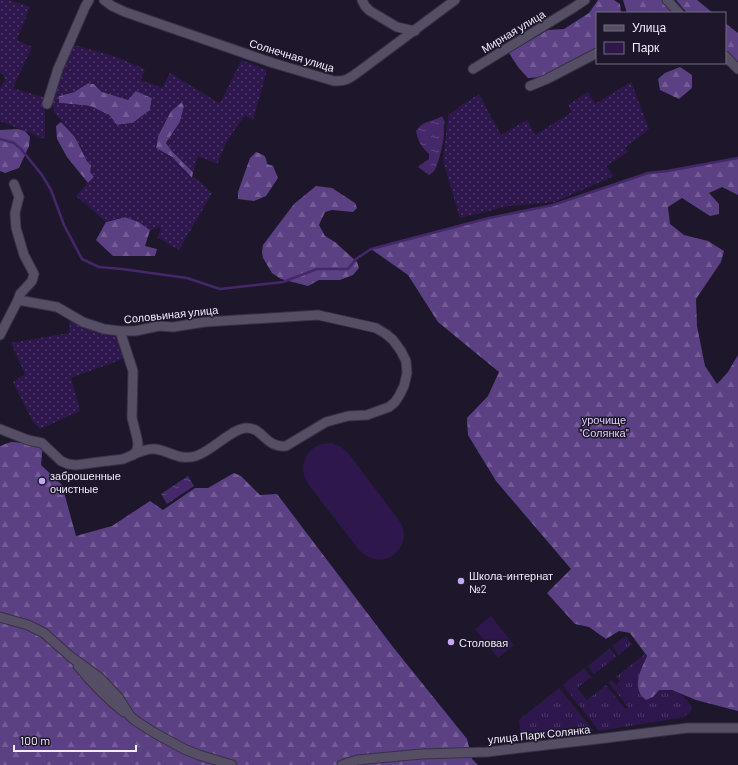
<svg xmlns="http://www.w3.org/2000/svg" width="738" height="765" viewBox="0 0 738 765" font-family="Barlow,sans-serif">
<defs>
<pattern id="grass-tufts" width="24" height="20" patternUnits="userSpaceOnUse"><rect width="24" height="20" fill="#2e174c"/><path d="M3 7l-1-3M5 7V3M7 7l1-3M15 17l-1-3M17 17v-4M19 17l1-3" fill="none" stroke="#4d3967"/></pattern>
<pattern id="forest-firs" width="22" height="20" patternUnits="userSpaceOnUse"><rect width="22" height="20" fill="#5b4084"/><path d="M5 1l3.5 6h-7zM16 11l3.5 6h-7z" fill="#735c96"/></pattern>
<pattern id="garden-dots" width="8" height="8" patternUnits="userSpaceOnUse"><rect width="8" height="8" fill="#2e174c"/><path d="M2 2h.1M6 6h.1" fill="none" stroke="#4d3967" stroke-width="1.8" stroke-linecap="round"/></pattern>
<pattern id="water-ripples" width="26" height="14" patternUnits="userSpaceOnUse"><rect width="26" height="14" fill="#44286a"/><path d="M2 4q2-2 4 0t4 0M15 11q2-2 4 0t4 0" fill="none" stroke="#5f4780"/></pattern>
</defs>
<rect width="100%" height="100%" fill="#1e172b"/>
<g fill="url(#grass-tufts)">
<path d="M 626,636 L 632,644 L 619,655 L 612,646 Z"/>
<path d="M 610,648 L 616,657 L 594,674 L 588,666 Z"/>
<path d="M 645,654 L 647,657 L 640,671 L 653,697 L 659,690 C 678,690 681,692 692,707 L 690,712 L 684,717 L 599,731 L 563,685 L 584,668 L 591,677 L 577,688 L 587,700 L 606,685 L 625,709 L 628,707 L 609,683 L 612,680 L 616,685 L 620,681 L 616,677 Z"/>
<path d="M 559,688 L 594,731 L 521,740 L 519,720 Z"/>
</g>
<g fill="url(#forest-firs)">
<path d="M 598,0 L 614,0 L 620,4 L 621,13 L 597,13 L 597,48 L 565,64 L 543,77 L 528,78 L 518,67 L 509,53 L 548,30 L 564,29 L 589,13 Z"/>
<path d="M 623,0 L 662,0 L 673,11 L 670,13 L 627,13 Z"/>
<path d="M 676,0 L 697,0 L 713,13 L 687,13 Z"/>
<path d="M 725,23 L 738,33 L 738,62 L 725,51 Z"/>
<path d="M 680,67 L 692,75 L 692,88 L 679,99 L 660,90 L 658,79 L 665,73 Z"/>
<path d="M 88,83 L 94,84 L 102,92 L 136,91 L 152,98 L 150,110 L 133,123 L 117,125 L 109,115 L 90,106 L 59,103 L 59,96 L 74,92 Z"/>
<path d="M 182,102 L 184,107 L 180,122 L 166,143 L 172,151 L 193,172 L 192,178 L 172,157 L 156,148 L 158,136 L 171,111 Z"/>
<path d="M 61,122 L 75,137 L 87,161 L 91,165 L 94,177 L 88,183 L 67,157 L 57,139 L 56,126 Z"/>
<path d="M 18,129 L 25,131 L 30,137 L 29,146 L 19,168 L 5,173 L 0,171 L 0,130 Z"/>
<path d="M 256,152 C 264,155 266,155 267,164 L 273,166 L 278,178 L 266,196 L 254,201 L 238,199 L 238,192 L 250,158 Z"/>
<path d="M 738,158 L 738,195 L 722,187 L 709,193 L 719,204 L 719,214 L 710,216 L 682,198 L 668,207 L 670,224 L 684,235 L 708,241 L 724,251 L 721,262 L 696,299 L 697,326 L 705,366 L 717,384 L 728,372 L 738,355 L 738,711 L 696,700 L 672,690 L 659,690 L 653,697 L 646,700 C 644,698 641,696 640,693 C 634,681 642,668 647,656 L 630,633 L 619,631 L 606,639 L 589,627 L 575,624 L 547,593 L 571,569 L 496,481 L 468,435 L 467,418 L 488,396 L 499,372 L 438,322 L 408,275 L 371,249 L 489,218 L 553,205 L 648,173 L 667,171 Z"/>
<path d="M 316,186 L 332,188 L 355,203 L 357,208 L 353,212 L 332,210 L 325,212 L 319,225 L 325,236 L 335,242 L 357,262 L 359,268 L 353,275 L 340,280 L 319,280 L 308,286 L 281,279 L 272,273 L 263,258 L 262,252 L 263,245 L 294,204 Z"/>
<path d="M 125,217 L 139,222 L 150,230 L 145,246 L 157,249 L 155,256 L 113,256 L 96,240 L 106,222 Z"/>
<path d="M 11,442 L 43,444 L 41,465 L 62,485 L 76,536 L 112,526 L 150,501 L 163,510 L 195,488 L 208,488 L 234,473 L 241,476 L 260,495 L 277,494 L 393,647 L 467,739 L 472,759 L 478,765 L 0,765 L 0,446 Z"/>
</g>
<g fill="#2e174c">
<path d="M 331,443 L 341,447 L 348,453 L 398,519 C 400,522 402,525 403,528 C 408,545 392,563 375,559 C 368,558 364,554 359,550 L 308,484 C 307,481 305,478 304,475 C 300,462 309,448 321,444 C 324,443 328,444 331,443 Z"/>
<path d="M 491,616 L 514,645 L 498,658 L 475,629 Z"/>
</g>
<g fill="url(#garden-dots)" fill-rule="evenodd">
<path d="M 0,0 L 9,0 L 30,7 L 17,40 L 32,47 L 13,88 L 43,97 L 45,109 L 45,139 L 0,121 L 0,88 L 5,80 L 3,74 L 0,73 Z"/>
<path d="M 74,45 L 114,56 L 145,69 L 141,80 L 162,88 L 170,73 L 219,103 L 224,96 L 241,60 L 267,70 L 253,120 L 245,115 L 227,141 L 217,164 L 198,156 L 193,172 L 172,151 L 166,143 L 180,122 L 184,107 L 182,102 L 171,111 L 158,135 L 156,148 L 172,157 L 192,178 L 197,179 L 212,193 L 179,250 L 157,237 L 161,229 L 159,227 L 150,230 L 139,222 L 125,217 L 106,222 L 76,196 L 88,183 L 94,177 L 90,172 L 91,165 L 87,161 L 75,137 L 55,113 L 51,100 ZM 88,83 L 94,84 L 102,92 L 128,100 L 136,91 L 152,98 L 150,110 L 133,123 L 117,125 L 109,115 L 90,106 L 59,103 L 59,96 L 74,92 Z"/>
<path d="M 631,82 L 649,129 L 625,148 L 628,152 L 606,166 L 614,176 L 555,202 L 509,206 L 460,218 L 443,161 L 448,116 L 460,106 L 479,94 L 501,135 L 527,120 L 535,135 L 572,112 L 568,105 L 588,92 L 595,104 Z"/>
<path d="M 70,319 L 89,330 L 118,337 L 125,358 L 71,378 L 80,411 L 40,429 L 32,420 L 13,382 L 25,374 L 11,343 L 69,333 Z"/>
</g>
<g fill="url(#water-ripples)">
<path d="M 442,116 L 445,122 C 443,126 444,130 444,134 C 443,143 439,164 434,171 C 433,172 431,174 429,175 L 418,167 L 420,165 L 429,159 L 429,154 C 421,146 418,142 416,131 C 425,119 431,123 442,116 Z"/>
<path d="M 188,476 L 194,486 L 167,504 L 161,494 Z"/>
</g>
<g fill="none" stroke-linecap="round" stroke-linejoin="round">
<path stroke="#44286a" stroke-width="2.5" d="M 0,139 L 14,143 L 21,149 L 42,175 L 51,190 L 64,225 L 82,259 L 99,267 L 122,269 L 187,278 L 220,289 L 283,282 L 317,269 L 348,269 L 356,259 L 371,249 L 489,218 L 553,205 L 648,173 L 667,171 L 738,158"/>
<defs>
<g id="street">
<path d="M 104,0 L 112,6 L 125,12 L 273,63 L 334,81 C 347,82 351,77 361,70 L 455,0"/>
<path d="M 362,0 L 365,6 L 370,11 L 397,27 L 415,31"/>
<path d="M 667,0 L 679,13"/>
<path d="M 725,56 L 738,69"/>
<path d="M 473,69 L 573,8 L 585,0"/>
<path d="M 530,86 L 547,79 L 597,53"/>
<path d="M 47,104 L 58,69 L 85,7 L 89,0"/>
<path d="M 120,331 L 133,371 L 132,418 L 137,438 L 138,444 L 137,450 L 133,455"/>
<path d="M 0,335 L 18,300"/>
<path d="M 0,429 L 28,440 L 42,443 L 61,461 L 68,464 L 75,465 C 86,464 97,462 108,461 C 113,460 118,460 123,459 C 134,455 143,448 155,449 C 170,451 179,461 196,456 C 212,451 231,429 246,428 C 263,427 265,448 286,446 L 326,422 L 348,416 L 367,415 L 389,407 L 395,402 L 399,396 L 404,386 L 407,373 L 406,361 L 401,351 L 393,340 L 386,334 L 376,328 L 318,315 L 205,322 L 173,327 L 159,326 L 135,331 L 120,331 L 104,329 L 83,322 L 57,307 L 18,300 L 20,294 L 32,281 L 34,274 L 24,255 L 16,228 L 15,213 L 19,197 L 14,184"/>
<path d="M 0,617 L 28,625 L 44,633 L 71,657 L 100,678 L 118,697 L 130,716 L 136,721 L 153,732 L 184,749 L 199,755 L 232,765"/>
<path d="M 78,666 C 92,683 106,698 124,712"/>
<path d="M 342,765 L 357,760 L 422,754 L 487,752 L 598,739 L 687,728 L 738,728"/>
</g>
</defs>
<use href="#street" stroke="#373241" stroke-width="11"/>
<use href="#street" stroke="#564e65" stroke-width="9"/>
</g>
<g fill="#c2a8f2" stroke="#1e172b" stroke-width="1.5">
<circle cx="42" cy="481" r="4"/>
<circle cx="461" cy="581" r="4"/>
<circle cx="451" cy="642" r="4"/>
</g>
<g text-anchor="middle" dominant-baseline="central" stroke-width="3" stroke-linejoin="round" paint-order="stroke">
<g font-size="11" fill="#f0ecfa" stroke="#1e172b">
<text transform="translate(513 31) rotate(-31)">Мирная улица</text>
<text transform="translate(292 55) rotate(17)">Солнечная улица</text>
<text transform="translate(171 314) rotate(-6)">Соловьиная улица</text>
<text transform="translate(539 734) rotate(-6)">улица Парк Солянка</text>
</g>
<g font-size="11" fill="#ded0f9" stroke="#1e172b">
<text x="604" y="419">урочище<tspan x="604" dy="13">"Солянка"</tspan></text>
</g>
<g font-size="11" fill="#f0ecfa" stroke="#1e172b" text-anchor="start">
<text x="50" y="475">заброшенные<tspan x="50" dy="13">очистные</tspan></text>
<text x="469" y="575">Школа-интернат<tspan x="469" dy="13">№2</tspan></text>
<text x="459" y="642">Столовая</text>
</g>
</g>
<rect x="596" y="12" width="130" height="52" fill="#1e172b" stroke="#726c7e"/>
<rect x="604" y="25" width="20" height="6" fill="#564e65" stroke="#726c7e"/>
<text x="632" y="32" font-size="12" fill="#f0ecfa">Улица</text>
<rect x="604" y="42" width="20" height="12" fill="#2e174c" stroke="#726c7e"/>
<text x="632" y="52" font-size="12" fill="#f0ecfa">Парк</text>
<path d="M14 745v6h122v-6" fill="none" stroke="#f0ecfa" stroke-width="2"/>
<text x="20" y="745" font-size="12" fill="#f0ecfa" stroke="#1e172b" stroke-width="3" paint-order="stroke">100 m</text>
</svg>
